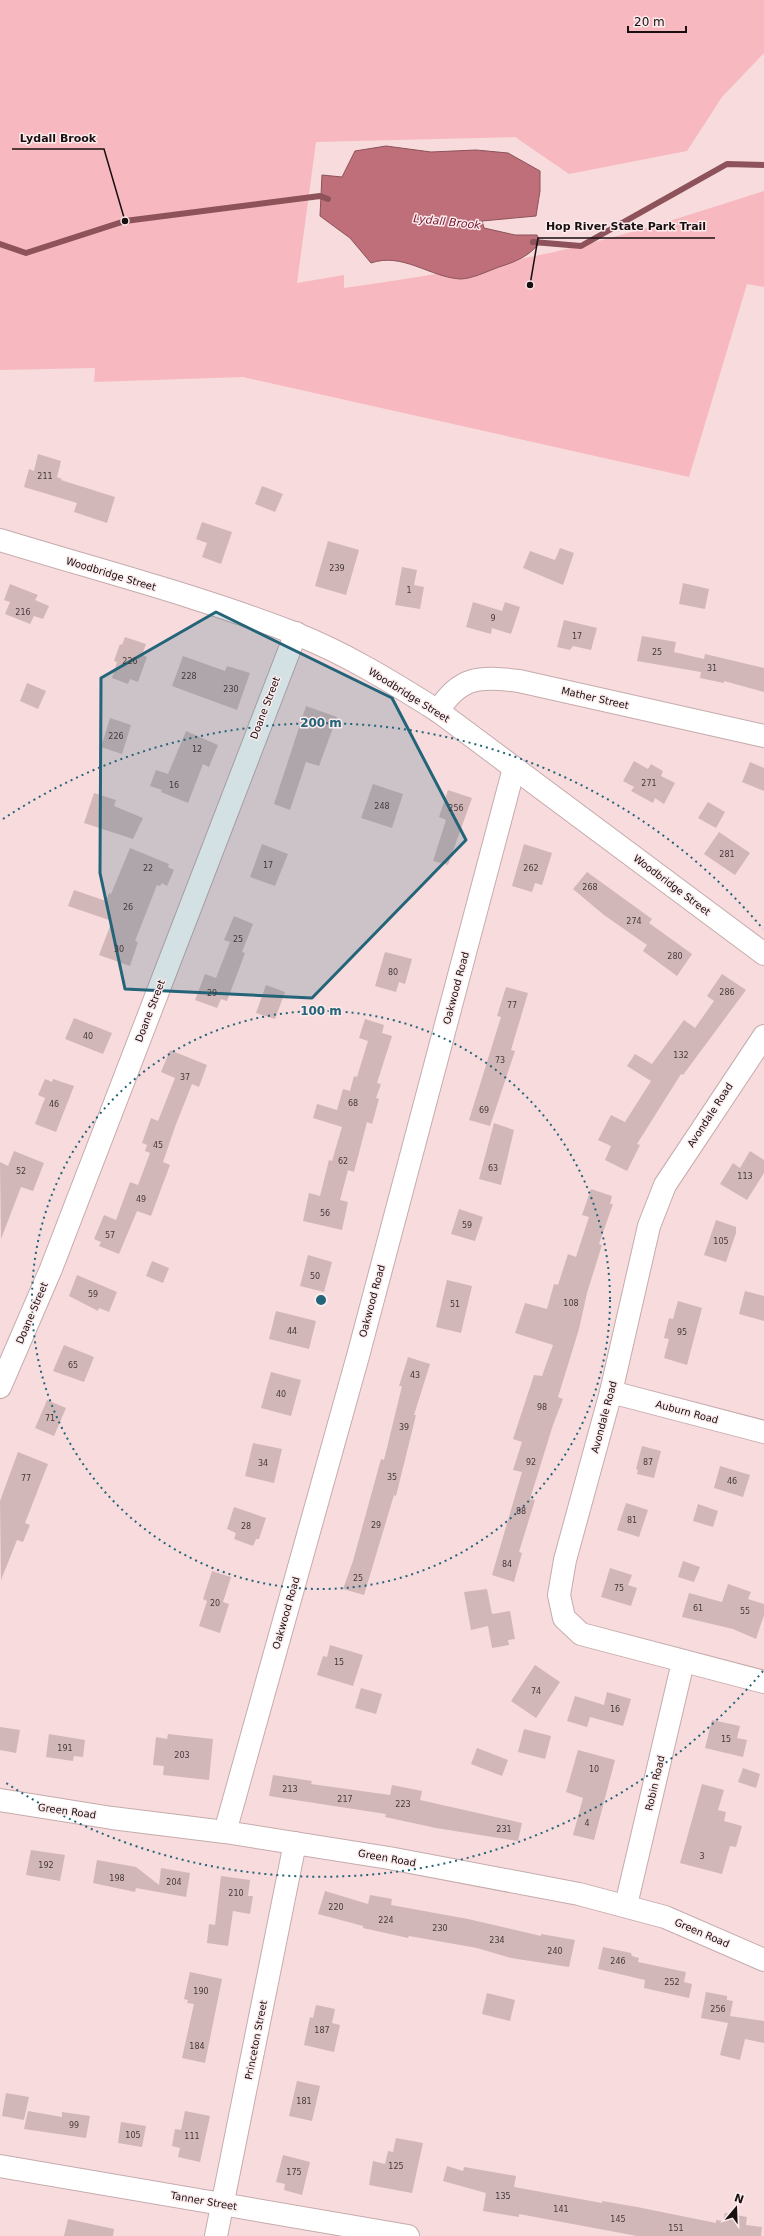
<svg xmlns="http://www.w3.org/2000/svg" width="764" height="2236" viewBox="0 0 764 2236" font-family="'DejaVu Sans',sans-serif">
<rect width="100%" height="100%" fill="#f7dbdd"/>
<path fill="#f7b9bf" d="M 0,0 L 764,0 L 764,53 L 722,97 L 687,151 L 569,174 L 515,137 L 316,142 L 297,283 L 344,275 L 344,288 C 414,278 484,267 554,252 C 625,236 695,213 764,191 L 764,287 L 747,284 L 689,477 L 243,377 L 94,382 L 95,368 L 0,370 Z"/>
<path fill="#bf6f79" stroke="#8d525a" d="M 386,146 L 431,152 L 476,150 L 508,153 L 540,171 L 540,191 L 536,216 L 482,221 L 484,228 L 515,235 L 537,235 L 540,242 C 530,256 515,262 499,267 C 488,271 472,279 460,279 C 430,277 402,252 371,263 L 350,238 L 320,216 L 322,175 L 342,177 L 355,151 Z"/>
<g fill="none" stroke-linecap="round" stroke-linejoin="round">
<g stroke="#8d525a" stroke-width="6">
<path d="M 533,242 L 581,246 L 727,164 L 764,165"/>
<path d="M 0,244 L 26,253 L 125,221 L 320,196 L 328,199"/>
</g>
</g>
<g fill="#d2b7b9">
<path d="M 38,454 L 61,461 L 57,477 L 62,479 L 61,480 L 115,497 L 107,523 L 74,512 L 77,503 L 24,487 L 29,469 L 34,471 Z"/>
<path d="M 262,486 L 283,494 L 275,512 L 255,504 Z"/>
<path d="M 202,522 L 232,532 L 221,564 L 202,557 L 207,543 L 196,539 Z"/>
<path d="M 328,541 L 359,550 L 346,595 L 315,586 Z"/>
<path d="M 560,548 L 574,553 L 563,585 L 523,568 L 530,551 L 555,560 Z"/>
<path d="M 402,567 L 417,570 L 414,585 L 424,587 L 420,609 L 395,605 Z"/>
<path d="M 683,583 L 709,589 L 705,609 L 679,604 Z"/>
<path d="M 10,584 L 38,595 L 35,600 L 49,606 L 43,619 L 34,616 L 30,624 L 5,614 L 10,602 L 4,600 Z"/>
<path d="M 473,602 L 502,611 L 505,602 L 520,607 L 511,634 L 492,628 L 491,634 L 466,627 Z"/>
<path d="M 564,620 L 597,628 L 591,650 L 573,646 L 570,650 L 557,647 Z"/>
<path d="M 642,636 L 676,642 L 674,652 L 704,659 L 705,654 L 764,668 L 764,692 L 724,681 L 724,683 L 700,678 L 701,672 L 637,661 Z"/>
<path d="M 125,637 L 146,644 L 142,655 L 147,657 L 138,682 L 130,679 L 128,684 L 112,678 L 117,662 L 114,661 L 120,644 L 122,645 Z"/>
<path d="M 183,656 L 225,671 L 227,666 L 250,673 L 237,710 L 172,686 Z"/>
<path d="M 27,683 L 46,691 L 38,709 L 20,701 Z"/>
<path d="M 306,706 L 337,717 L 319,766 L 306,762 L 290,810 L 274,804 Z"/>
<path d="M 110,718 L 131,725 L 122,754 L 101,747 Z"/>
<path d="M 186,731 L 218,745 L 209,767 L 203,764 L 188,803 L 161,792 L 162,790 L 150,786 L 156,770 L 168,774 Z"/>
<path d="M 634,761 L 648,769 L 651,764 L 663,771 L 661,776 L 675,783 L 664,804 L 655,798 L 653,803 L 631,791 L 634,787 L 623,781 Z"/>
<path d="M 750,762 L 764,768 L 764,791 L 742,782 Z"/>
<path d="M 373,784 L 403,794 L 392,828 L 361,818 Z"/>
<path d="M 448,790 L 472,798 L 448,865 L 433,861 L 446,820 L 439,817 Z"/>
<path d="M 94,793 L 116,800 L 114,806 L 143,818 L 133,839 L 84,823 Z"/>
<path d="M 708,802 L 725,812 L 716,828 L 698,818 Z"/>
<path d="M 719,832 L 750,853 L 735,875 L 704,854 Z"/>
<path d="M 262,844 L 288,854 L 275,886 L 250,877 Z"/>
<path d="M 524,844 L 552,853 L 542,885 L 535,883 L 532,892 L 512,886 Z"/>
<path d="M 130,848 L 169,864 L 168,867 L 174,870 L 167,886 L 162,883 L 160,886 L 157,885 L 135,941 L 138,942 L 130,966 L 99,955 L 112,921 L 68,906 L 74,890 L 106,901 L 109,893 L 111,894 Z"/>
<path d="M 587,872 L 652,919 L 649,923 L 692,954 L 677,976 L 643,951 L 647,945 L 604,915 L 573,889 Z"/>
<path d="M 234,916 L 253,924 L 242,952 L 245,953 L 227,1001 L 221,999 L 217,1008 L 195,1000 L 205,974 L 216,978 L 230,942 L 224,940 Z"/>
<path d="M 385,952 L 412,959 L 405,984 L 399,982 L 396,992 L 375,986 Z"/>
<path d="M 722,974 L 746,990 L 683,1075 L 681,1074 L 637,1144 L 640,1145 L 627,1171 L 605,1160 L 611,1146 L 598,1140 L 611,1115 L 625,1122 L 651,1081 L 627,1066 L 635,1054 L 652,1064 L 684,1020 L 695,1028 L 714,1001 L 707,996 Z"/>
<path d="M 266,985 L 285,992 L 275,1019 L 256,1013 Z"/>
<path d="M 506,987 L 528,993 L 511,1050 L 515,1051 L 490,1126 L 469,1120 L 501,1017 L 497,1016 Z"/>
<path d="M 74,1018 L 112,1033 L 103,1054 L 65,1039 Z"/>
<path d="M 365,1019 L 384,1025 L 382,1033 L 392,1036 L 377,1083 L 381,1084 L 376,1098 L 379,1099 L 372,1124 L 367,1122 L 354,1172 L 348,1170 L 340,1200 L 348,1202 L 342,1230 L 303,1221 L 309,1193 L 320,1196 L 329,1160 L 332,1161 L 342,1127 L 313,1118 L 317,1104 L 337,1110 L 343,1089 L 350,1091 L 354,1076 L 357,1077 L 368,1041 L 359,1038 Z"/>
<path d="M 170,1050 L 207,1065 L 199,1087 L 192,1084 L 175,1127 L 163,1162 L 170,1165 L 151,1216 L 137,1211 L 119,1254 L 99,1246 L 101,1242 L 94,1239 L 104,1215 L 116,1220 L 130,1182 L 138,1185 L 150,1153 L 145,1151 L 147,1145 L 142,1143 L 151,1118 L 158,1121 L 175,1078 L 161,1072 Z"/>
<path d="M 45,1079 L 52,1082 L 53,1079 L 74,1086 L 56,1132 L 35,1124 L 45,1098 L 38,1095 Z"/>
<path d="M 494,1123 L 514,1130 L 501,1185 L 479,1179 Z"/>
<path d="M 14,1151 L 44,1163 L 33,1191 L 21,1187 L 1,1239 L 0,1162 L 8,1166 Z"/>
<path d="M 750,1151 L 764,1160 L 764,1173 L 747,1200 L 720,1184 L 733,1163 L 740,1168 Z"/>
<path d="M 591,1189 L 612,1196 L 610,1204 L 613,1204 L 599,1244 L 602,1245 L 587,1293 L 579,1329 L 558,1397 L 563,1399 L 553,1425 L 530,1499 L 535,1500 L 519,1552 L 522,1553 L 514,1582 L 492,1575 L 522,1472 L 513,1470 L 522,1442 L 513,1439 L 534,1375 L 542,1376 L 553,1345 L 515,1333 L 525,1303 L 547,1309 L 554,1284 L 558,1285 L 568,1254 L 576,1257 L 589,1217 L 582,1215 Z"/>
<path d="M 459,1209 L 483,1217 L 475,1241 L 451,1234 Z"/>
<path d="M 716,1220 L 736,1227 L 736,1233 L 726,1262 L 704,1255 Z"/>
<path d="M 308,1255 L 332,1262 L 324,1292 L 300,1286 Z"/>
<path d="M 152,1261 L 169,1268 L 163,1283 L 146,1276 Z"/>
<path d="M 77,1275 L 117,1292 L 109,1312 L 99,1308 L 98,1311 L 69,1296 Z"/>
<path d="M 447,1280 L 472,1286 L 461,1333 L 436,1327 Z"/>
<path d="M 745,1291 L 764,1296 L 764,1321 L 739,1314 Z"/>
<path d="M 678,1301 L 702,1308 L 687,1365 L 664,1358 L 669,1339 L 664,1338 L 669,1318 L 673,1319 Z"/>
<path d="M 276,1311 L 316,1321 L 309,1349 L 269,1339 Z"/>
<path d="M 64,1345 L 94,1357 L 84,1382 L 53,1371 Z"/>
<path d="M 408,1357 L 430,1364 L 414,1415 L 416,1415 L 396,1496 L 394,1495 L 364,1595 L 343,1589 L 353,1561 L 381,1459 L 384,1460 L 402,1386 L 399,1386 Z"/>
<path d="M 271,1372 L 301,1380 L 291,1416 L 261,1408 Z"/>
<path d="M 47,1400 L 66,1408 L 54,1436 L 35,1428 Z"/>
<path d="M 253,1443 L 282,1449 L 274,1483 L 245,1476 Z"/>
<path d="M 642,1446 L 661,1451 L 654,1478 L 637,1474 L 638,1470 L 636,1469 Z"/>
<path d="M 18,1452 L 48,1464 L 25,1523 L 30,1525 L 23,1542 L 17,1540 L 1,1580 L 0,1501 Z"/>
<path d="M 720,1466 L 750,1475 L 743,1497 L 714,1488 Z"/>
<path d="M 626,1503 L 648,1510 L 639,1537 L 617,1530 Z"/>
<path d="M 698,1504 L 718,1511 L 713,1527 L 693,1521 Z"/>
<path d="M 234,1507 L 266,1518 L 259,1539 L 256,1539 L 253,1546 L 234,1539 L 236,1533 L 227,1529 Z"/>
<path d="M 683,1561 L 700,1567 L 694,1582 L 678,1577 Z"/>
<path d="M 610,1568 L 632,1575 L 628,1585 L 637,1588 L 631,1606 L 601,1597 Z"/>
<path d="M 212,1571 L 231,1577 L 223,1602 L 229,1604 L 220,1633 L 199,1626 L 207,1601 L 203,1599 Z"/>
<path d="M 728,1584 L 751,1592 L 748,1599 L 764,1604 L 764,1615 L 756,1639 L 733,1629 L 682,1617 L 689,1593 L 722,1602 Z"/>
<path d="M 487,1589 L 492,1614 L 510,1611 L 515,1639 L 508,1640 L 509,1645 L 492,1648 L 488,1626 L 471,1630 L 464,1592 Z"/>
<path d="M 330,1645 L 363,1655 L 353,1686 L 317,1675 L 323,1656 L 327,1657 Z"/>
<path d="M 535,1665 L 560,1682 L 536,1718 L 511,1701 Z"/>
<path d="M 361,1688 L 382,1694 L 376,1714 L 355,1708 Z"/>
<path d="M 607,1692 L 631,1699 L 623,1726 L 590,1717 L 587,1727 L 567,1721 L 575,1696 L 604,1705 Z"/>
<path d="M 712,1720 L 740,1726 L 737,1738 L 747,1740 L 743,1757 L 705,1748 Z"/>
<path d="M 0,1727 L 20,1730 L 16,1753 L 0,1750 Z"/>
<path d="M 524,1729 L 551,1736 L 545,1759 L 518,1752 Z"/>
<path d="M 49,1734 L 85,1740 L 83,1757 L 74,1756 L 73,1761 L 46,1757 Z"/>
<path d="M 168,1734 L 213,1739 L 209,1780 L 163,1775 L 164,1766 L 153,1765 L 156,1737 L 167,1739 Z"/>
<path d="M 477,1748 L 508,1760 L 502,1776 L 471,1764 Z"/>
<path d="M 578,1750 L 615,1760 L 594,1840 L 573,1835 L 583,1798 L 566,1792 Z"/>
<path d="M 743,1768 L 760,1774 L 756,1788 L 738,1782 Z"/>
<path d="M 273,1775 L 312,1781 L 311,1784 L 390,1795 L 392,1785 L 422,1791 L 420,1800 L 522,1823 L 518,1841 L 436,1828 L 385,1817 L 386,1814 L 269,1796 Z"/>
<path d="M 702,1784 L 724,1790 L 718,1810 L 726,1812 L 724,1821 L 742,1826 L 736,1847 L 730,1846 L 722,1874 L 680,1863 Z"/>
<path d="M 31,1850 L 65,1855 L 60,1881 L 26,1875 Z"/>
<path d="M 97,1860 L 136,1867 L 159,1885 L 161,1868 L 190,1873 L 186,1897 L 136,1888 L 135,1892 L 93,1883 Z"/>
<path d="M 221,1876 L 250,1880 L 248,1896 L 253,1896 L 250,1914 L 233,1911 L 228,1946 L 207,1943 L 209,1924 L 215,1925 Z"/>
<path d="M 325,1891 L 368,1904 L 370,1895 L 392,1899 L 391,1905 L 468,1919 L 541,1936 L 541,1934 L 575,1940 L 569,1967 L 511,1958 L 477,1948 L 409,1936 L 408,1938 L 363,1928 L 363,1926 L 318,1914 Z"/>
<path d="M 603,1947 L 631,1953 L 632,1956 L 639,1958 L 638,1962 L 686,1972 L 684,1982 L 692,1984 L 689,1998 L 644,1988 L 645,1980 L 598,1969 Z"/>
<path d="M 190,1972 L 222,1979 L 205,2063 L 182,2058 L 194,2004 L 187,2003 L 188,2000 L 184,1999 Z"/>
<path d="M 706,1992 L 727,1996 L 727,2000 L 733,2001 L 730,2016 L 764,2021 L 764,2043 L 745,2039 L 740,2060 L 720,2055 L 728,2023 L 701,2018 Z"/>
<path d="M 487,1993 L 515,2000 L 510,2021 L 482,2014 Z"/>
<path d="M 316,2005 L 335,2009 L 332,2023 L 340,2025 L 334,2052 L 304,2045 L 310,2017 L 313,2018 Z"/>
<path d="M 297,2081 L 320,2086 L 312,2121 L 289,2116 Z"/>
<path d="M 6,2093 L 29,2097 L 24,2120 L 2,2116 Z"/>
<path d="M 28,2111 L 62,2117 L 62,2112 L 90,2116 L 86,2138 L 24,2129 Z"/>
<path d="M 185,2111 L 210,2116 L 200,2162 L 178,2157 L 180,2148 L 172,2146 L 175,2129 L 181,2130 Z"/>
<path d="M 121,2122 L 146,2126 L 142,2147 L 118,2143 Z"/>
<path d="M 396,2138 L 423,2143 L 412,2193 L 369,2185 L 373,2161 L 385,2164 L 388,2151 L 393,2152 Z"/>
<path d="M 283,2155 L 310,2162 L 302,2195 L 284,2190 L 285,2184 L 276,2182 Z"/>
<path d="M 447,2166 L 463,2171 L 464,2167 L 516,2176 L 514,2187 L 602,2203 L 602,2201 L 637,2207 L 716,2223 L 716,2220 L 723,2221 L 725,2213 L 747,2217 L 746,2225 L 762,2227 L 761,2236 L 637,2236 L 519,2214 L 519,2217 L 483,2211 L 486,2193 L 443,2181 Z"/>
<path d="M 68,2219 L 114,2229 L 113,2236 L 64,2236 Z"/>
</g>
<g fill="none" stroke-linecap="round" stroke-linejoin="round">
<defs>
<g id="street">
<path d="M 438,711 C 460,676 480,676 519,681 L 764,736"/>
<path d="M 764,1036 L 665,1185 L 649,1226 L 611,1392 L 565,1560 L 559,1595 L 564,1618 L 581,1634 L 764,1682"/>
<path d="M 0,1387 L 51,1269 L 296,633"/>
<path d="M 611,1392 L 764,1432"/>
<path d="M 225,1832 L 358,1356 L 514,768"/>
<path d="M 626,1905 L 683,1662"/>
<path d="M 0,2166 L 408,2236"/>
<path d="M 216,2236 L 295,1843"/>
</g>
<g id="secondary">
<path d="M 0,540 C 98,570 199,596 294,633 C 345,653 392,682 438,711 L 764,954"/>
<path d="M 0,1800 L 112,1818 L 225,1832 L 389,1858 L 579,1894 L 665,1917 L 764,1960"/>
</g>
</defs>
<use href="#street" stroke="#c6abad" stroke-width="24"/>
<use href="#secondary" stroke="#c6abad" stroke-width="24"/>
<use href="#street" stroke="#fff" stroke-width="22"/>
<use href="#secondary" stroke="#fff" stroke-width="22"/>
</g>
<path fill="#236479" fill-opacity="0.2" stroke="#236479" stroke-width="3" stroke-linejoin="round" d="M 216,612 L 392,698 L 466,840 L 312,998 L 125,989 L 100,873 L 101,678 Z"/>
<g fill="none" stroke="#236479" stroke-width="2" stroke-dasharray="2 4">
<circle cx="321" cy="1300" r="289"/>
<path d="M763 1671A577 577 0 0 1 3 1781M3 819A577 577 0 0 1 763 929"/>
</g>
<g text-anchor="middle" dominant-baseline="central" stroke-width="3" stroke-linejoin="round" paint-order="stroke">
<g font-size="8" fill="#46393a">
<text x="45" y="476">211</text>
<text x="337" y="568">239</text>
<text x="409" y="590">1</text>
<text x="23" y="612">216</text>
<text x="493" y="618">9</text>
<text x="577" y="636">17</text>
<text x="657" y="652">25</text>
<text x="130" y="661">226</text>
<text x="712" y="668">31</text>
<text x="189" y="676">228</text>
<text x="231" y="689">230</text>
<text x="116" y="736">226</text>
<text x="197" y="749">12</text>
<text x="649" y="783">271</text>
<text x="174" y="785">16</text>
<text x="382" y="806">248</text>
<text x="456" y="808">256</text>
<text x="727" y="854">281</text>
<text x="268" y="865">17</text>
<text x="148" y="868">22</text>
<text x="531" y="868">262</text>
<text x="590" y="887">268</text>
<text x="128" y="907">26</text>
<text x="634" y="921">274</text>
<text x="238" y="939">25</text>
<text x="119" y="949">30</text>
<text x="675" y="956">280</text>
<text x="393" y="972">80</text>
<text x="727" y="992">286</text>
<text x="212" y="993">29</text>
<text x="512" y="1005">77</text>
<text x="88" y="1036">40</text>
<text x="681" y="1055">132</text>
<text x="500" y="1060">73</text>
<text x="185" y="1077">37</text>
<text x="353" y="1103">68</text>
<text x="54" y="1104">46</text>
<text x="484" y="1110">69</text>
<text x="158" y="1145">45</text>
<text x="343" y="1161">62</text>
<text x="493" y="1168">63</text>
<text x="21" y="1171">52</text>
<text x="745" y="1176">113</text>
<text x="141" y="1199">49</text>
<text x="325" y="1213">56</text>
<text x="467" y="1225">59</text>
<text x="110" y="1235">57</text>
<text x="721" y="1241">105</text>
<text x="315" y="1276">50</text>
<text x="93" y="1294">59</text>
<text x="571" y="1303">108</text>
<text x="455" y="1304">51</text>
<text x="292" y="1331">44</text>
<text x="682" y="1332">95</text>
<text x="73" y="1365">65</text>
<text x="415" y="1375">43</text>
<text x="281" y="1394">40</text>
<text x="542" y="1407">98</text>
<text x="50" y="1418">71</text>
<text x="404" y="1427">39</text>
<text x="531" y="1462">92</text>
<text x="648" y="1462">87</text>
<text x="263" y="1463">34</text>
<text x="392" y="1477">35</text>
<text x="26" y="1478">77</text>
<text x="732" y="1481">46</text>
<text x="521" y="1511">88</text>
<text x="632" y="1520">81</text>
<text x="376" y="1525">29</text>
<text x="246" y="1526">28</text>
<text x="507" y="1564">84</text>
<text x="358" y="1578">25</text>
<text x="619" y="1588">75</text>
<text x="215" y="1603">20</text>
<text x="698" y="1608">61</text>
<text x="745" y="1611">55</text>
<text x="339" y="1662">15</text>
<text x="536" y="1691">74</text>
<text x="615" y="1709">16</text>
<text x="726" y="1739">15</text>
<text x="65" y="1748">191</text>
<text x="182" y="1755">203</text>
<text x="594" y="1769">10</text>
<text x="290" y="1789">213</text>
<text x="345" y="1799">217</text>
<text x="403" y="1804">223</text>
<text x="587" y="1823">4</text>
<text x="504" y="1829">231</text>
<text x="702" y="1856">3</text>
<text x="46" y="1865">192</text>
<text x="117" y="1878">198</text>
<text x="174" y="1882">204</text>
<text x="236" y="1893">210</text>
<text x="336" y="1907">220</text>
<text x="386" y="1920">224</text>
<text x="440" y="1928">230</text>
<text x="497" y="1940">234</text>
<text x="555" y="1951">240</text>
<text x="618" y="1961">246</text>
<text x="672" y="1982">252</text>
<text x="201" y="1991">190</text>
<text x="718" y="2009">256</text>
<text x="322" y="2030">187</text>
<text x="197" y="2046">184</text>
<text x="304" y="2101">181</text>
<text x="74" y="2125">99</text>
<text x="133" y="2135">105</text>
<text x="192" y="2136">111</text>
<text x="396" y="2166">125</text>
<text x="294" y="2172">175</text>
<text x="503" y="2196">135</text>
<text x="561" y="2209">141</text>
<text x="618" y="2219">145</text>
<text x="676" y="2228">151</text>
</g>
<g font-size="10" fill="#180f10" stroke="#fcebec">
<text transform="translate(111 574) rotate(17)">Woodbridge Street</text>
<text transform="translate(409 695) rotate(32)">Woodbridge Street</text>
<text transform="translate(595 698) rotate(13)">Mather Street</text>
<text transform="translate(265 708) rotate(-69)">Doane Street</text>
<text transform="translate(672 885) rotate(37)">Woodbridge Street</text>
<text transform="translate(456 988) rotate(-75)">Oakwood Road</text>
<text transform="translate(150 1011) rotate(-69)">Doane Street</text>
<text transform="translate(710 1115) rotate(-57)">Avondale Road</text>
<text transform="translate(372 1301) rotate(-75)">Oakwood Road</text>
<text transform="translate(32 1313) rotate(-67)">Doane Street</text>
<text transform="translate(687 1412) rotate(15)">Auburn Road</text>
<text transform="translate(604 1417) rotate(-75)">Avondale Road</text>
<text transform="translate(286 1613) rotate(-74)">Oakwood Road</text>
<text transform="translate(655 1783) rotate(-77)">Robin Road</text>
<text transform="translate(67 1811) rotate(8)">Green Road</text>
<text transform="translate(387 1858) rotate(10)">Green Road</text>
<text transform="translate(702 1933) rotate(23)">Green Road</text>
<text transform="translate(256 2040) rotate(-79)">Princeton Street</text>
<text transform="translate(204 2201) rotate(10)">Tanner Street</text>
</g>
<g font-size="11" font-style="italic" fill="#75132d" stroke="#fcebec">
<text transform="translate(447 222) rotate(6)">Lydall Brook</text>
</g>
</g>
<circle cx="321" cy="1300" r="6" fill="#236479" stroke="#fcebec" stroke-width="2"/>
<g font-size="12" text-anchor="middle" font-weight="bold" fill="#236479" stroke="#fcebec" stroke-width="3" stroke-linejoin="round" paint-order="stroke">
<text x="321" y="727">200 m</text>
<text x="321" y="1015">100 m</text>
</g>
<path fill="none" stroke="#180f10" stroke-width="1.5" d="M125 221L104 149H12M530 285L538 238H715"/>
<g fill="#180f10" stroke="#fcebec" stroke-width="1.5">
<circle cx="125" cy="221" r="4"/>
<circle cx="530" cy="285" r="4"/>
</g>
<g font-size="11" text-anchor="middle" font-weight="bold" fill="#180f10" stroke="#fcebec" stroke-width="3" stroke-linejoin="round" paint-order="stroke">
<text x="58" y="142">Lydall Brook</text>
<text x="626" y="230">Hop River State Park Trail</text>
</g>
<g transform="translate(736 2208) rotate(19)" stroke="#fcebec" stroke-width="3" paint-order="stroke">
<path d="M0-3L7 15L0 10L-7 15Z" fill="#180f10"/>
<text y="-6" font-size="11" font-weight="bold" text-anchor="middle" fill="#180f10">N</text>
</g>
<path d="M628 26v6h58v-6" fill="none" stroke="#180f10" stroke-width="2"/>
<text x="634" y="26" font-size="12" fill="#180f10" stroke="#fcebec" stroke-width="3" paint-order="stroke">20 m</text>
</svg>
